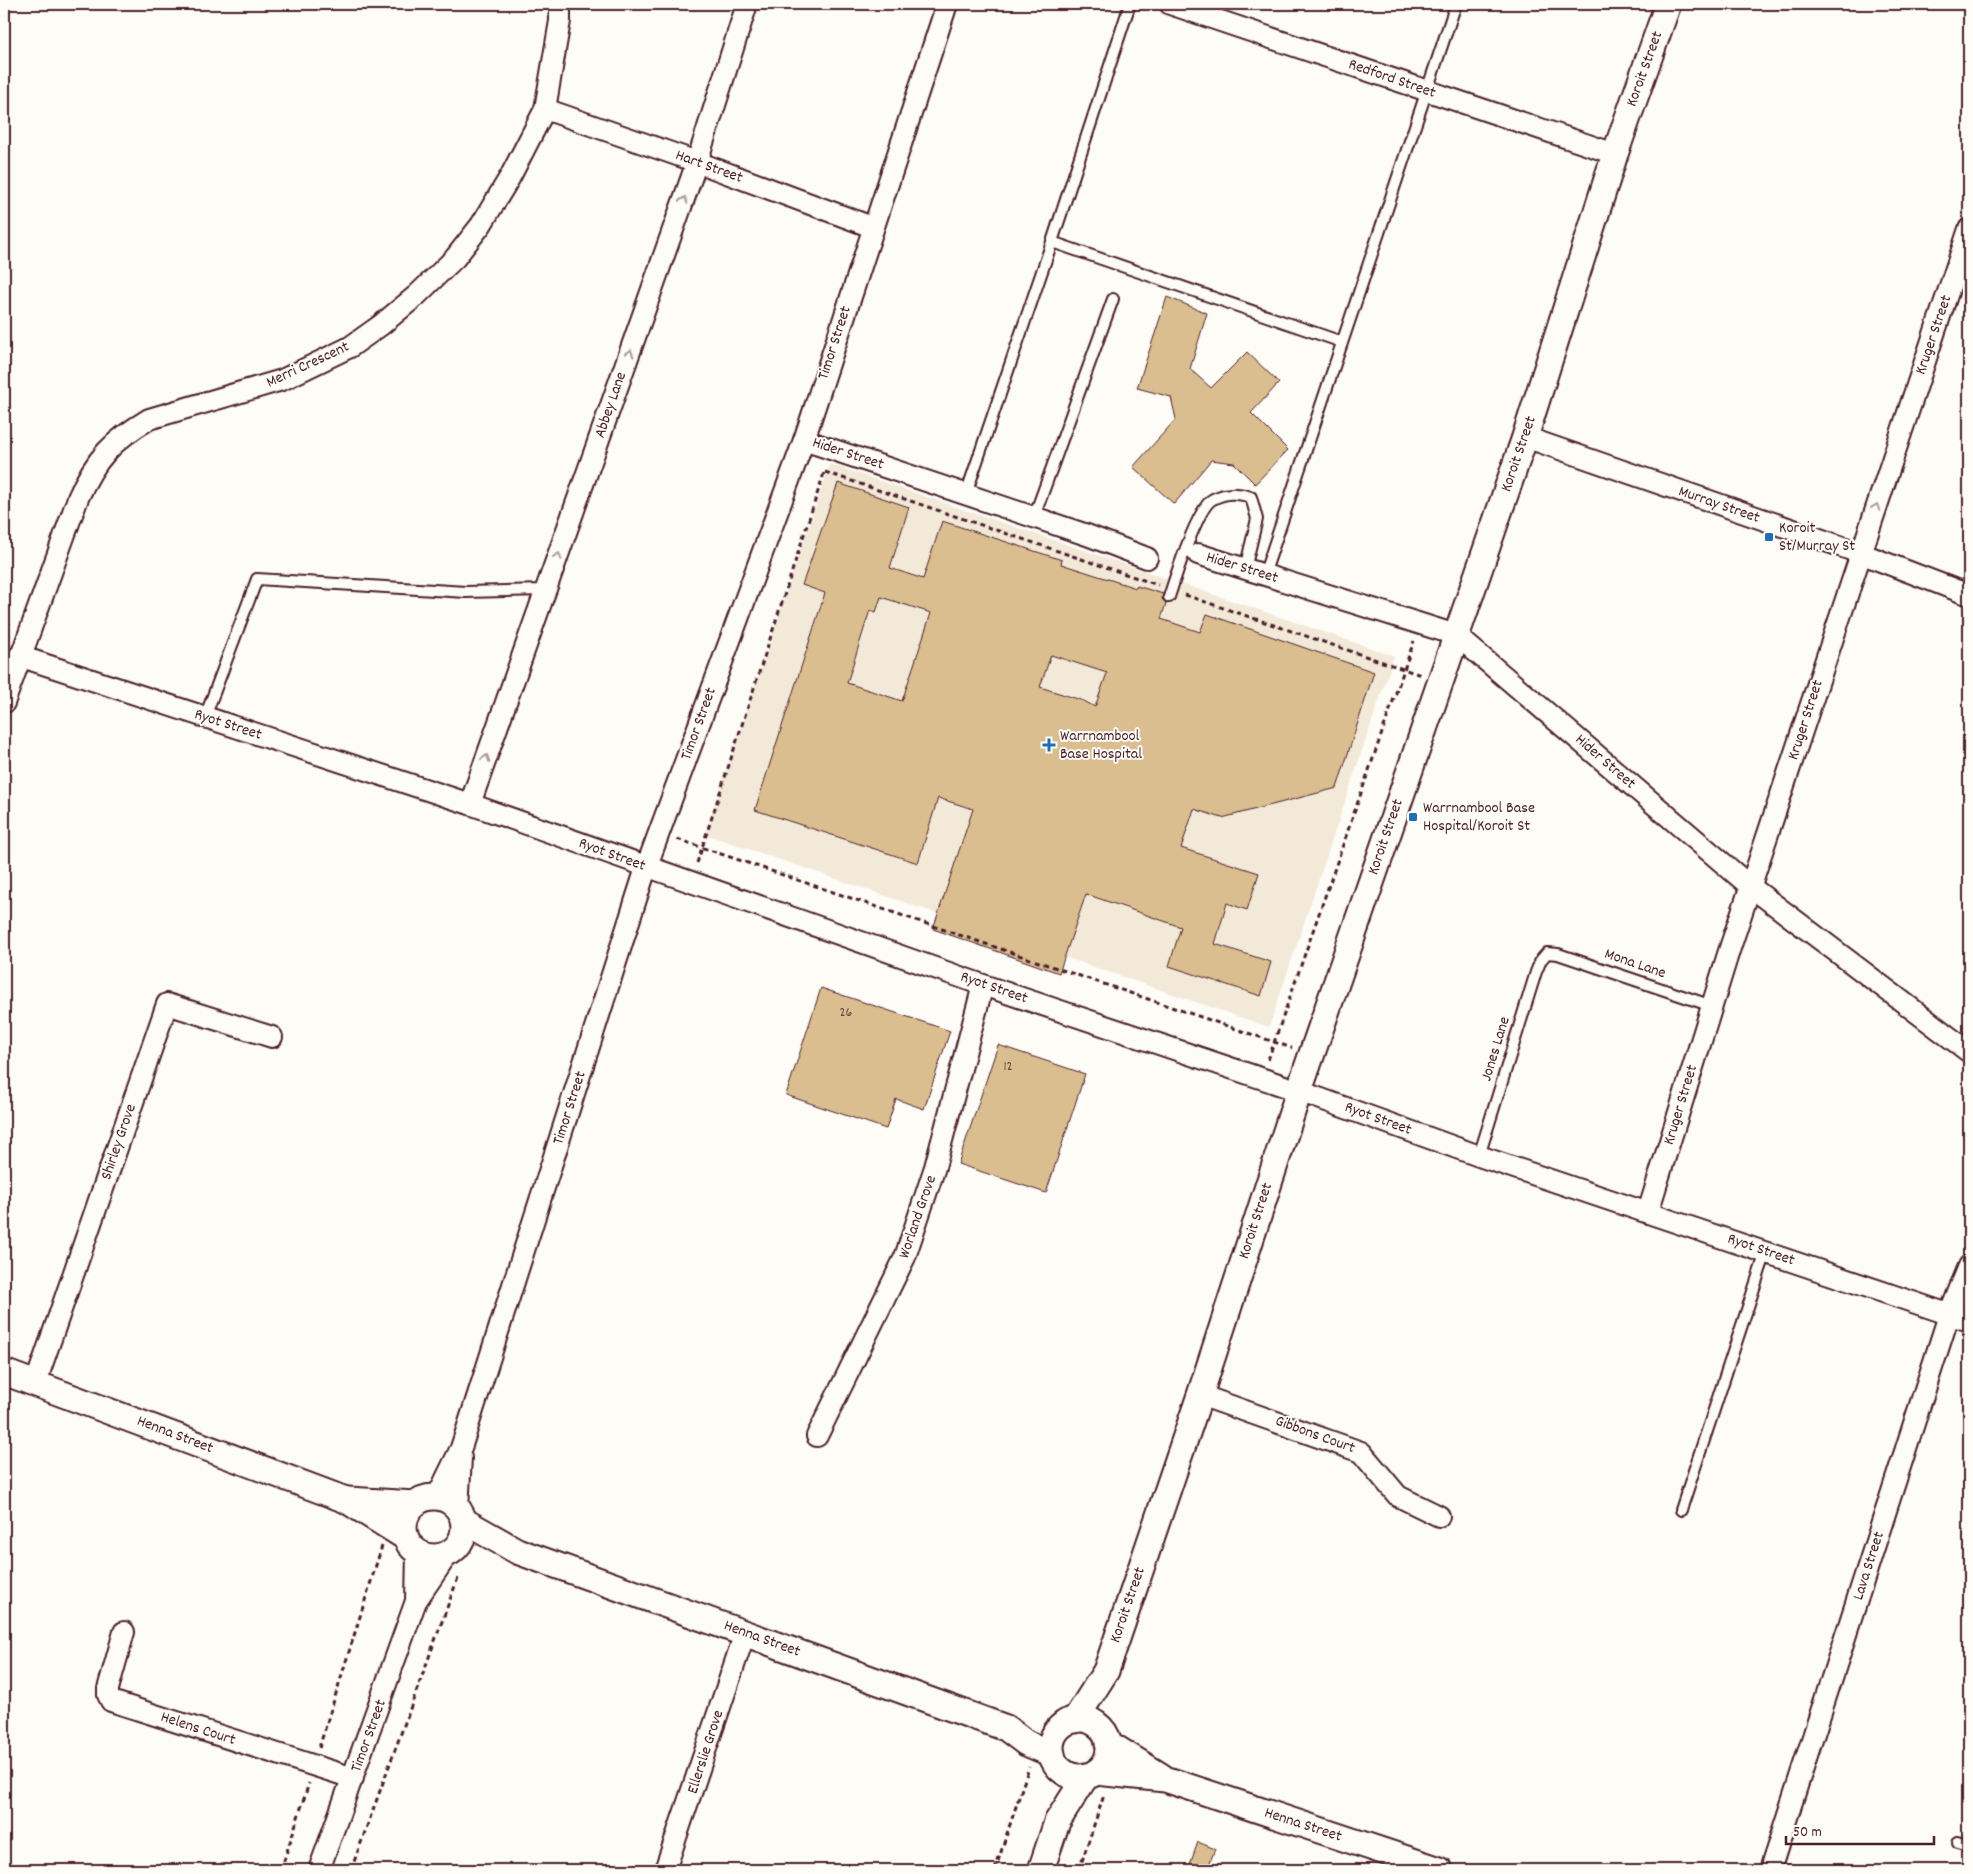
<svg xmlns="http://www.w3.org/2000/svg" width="1973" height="1874" viewBox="0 0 1973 1874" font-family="Dekko,sans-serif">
<rect width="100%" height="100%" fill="#fdfcf7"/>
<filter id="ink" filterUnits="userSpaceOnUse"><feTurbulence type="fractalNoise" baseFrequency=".02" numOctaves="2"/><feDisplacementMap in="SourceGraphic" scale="10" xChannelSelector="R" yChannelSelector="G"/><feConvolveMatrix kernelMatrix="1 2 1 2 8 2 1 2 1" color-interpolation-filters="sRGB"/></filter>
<g filter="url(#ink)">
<path fill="#f2e9d8" d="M 830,464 L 1394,656 L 1269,1027 L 705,834 Z"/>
<g fill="#dabe8f" stroke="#4a1f2b" fill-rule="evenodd">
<path d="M 1167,297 L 1207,313 L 1190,369 L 1211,388 L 1247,352 L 1279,383 L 1251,413 L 1288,450 L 1255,484 L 1234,463 L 1211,460 L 1174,504 L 1133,467 L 1176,419 L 1171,397 L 1137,388 Z"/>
<path d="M 838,483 L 909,507 L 890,568 L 923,579 L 942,521 L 1062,560 L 1061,564 L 1136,588 L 1137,586 L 1163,594 L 1162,599 L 1166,603 L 1161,619 L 1200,632 L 1207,614 L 1374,672 L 1337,788 L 1222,818 L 1194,809 L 1181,848 L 1259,873 L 1247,910 L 1227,903 L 1215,944 L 1271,962 L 1261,996 L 1169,966 L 1181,927 L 1086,894 L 1059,973 L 933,929 L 973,809 L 938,798 L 918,863 L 755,810 L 825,593 L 802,585 ZM 881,597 L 931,613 L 902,701 L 847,683 L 870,610 L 876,612 ZM 1051,655 L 1107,673 L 1095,707 L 1084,701 L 1040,687 Z"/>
<path d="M 821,988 L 950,1031 L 924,1109 L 896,1099 L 886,1129 L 786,1095 Z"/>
<path d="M 998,1045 L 1085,1074 L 1046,1193 L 958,1164 Z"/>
<path d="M 1198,1842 L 1215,1849 L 1207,1870 L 1188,1870 Z"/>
</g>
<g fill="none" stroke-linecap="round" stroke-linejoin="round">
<defs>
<g id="service">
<path d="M 1052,242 L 1342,342"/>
<path d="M 966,494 L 1052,242 L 1130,4"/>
<path d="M 1034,517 L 1113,299"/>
<path d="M 1264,575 L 1456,4"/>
<path d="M 1169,597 C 1175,578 1198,506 1213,499 C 1227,492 1237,493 1251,497 L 1257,519 L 1245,569"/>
<path d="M 205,717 L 257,579 L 466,592 L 546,590"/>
<path d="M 1479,1156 L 1536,972 L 1541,960 L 1547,953 L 1558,954 L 1712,1006"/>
<path d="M 1681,1510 L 1766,1252"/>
<path d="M 1958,1842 L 1969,1845"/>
</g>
<g id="minor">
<path d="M 1170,4 L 1615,154"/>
<path d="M 545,109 L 697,162 L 872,227"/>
<path d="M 1525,437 L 1860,553 L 1969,595"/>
<path d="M 804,440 L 1087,535 L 1147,558"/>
<path d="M 1198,554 L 1456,635 L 1751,887 L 1969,1052"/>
<path d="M 19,656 L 470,804 L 983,985 L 1299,1091 L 1479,1156 L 1969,1321"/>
<path d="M 4,703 L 78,498 C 95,459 112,441 149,419 L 282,380 L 350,347 L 381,325 L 417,295 L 455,258 L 481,225 L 510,177 L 545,109 L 560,21 L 560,4"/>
<path d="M 470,804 L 697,162 L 747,4"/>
<path d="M 1648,1212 L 1729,951 L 1969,229"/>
<path d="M 36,1382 L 167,1004 L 272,1037"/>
<path d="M 1200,1395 L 1361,1452 L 1398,1496 L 1439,1516"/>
<path d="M 817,1436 L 905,1257 L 935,1167 L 983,985"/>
<path d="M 437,1497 L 461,1448 L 646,868 L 804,440 L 947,4"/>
<path d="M 458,1508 L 461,1458"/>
<path d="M 416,1601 L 417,1552"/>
<path d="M 124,1632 L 108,1689 L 108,1695 L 111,1701 L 353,1778"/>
<path d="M 319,1870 L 416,1601 L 448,1554"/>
<path d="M 665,1870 L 745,1633"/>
<path d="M 1770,1870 L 1949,1315 L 1969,1266"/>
</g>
<g id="tertiary">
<path d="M 4,1372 L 346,1500 L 405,1537"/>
<circle cx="434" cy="1527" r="30"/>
<path d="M 348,1500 L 415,1504"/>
<path d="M 464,1521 L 517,1551 L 1006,1728 L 1026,1743 L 1052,1754"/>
<circle cx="1080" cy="1748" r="29"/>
<path d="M 1075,1720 L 1106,1671 L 1200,1395 L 1299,1091 L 1525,437 L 1615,154 L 1668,4"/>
<path d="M 1108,1743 L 1161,1776"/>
<path d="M 1096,1772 L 1165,1779 L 1440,1870"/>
<path d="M 1041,1870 L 1057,1822 L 1086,1776"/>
</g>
</defs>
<use href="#service" stroke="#4a1f2b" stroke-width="14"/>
<use href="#minor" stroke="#4a1f2b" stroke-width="24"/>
<use href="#tertiary" stroke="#4a1f2b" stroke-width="29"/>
<g stroke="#4a1f2b" stroke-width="3" stroke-dasharray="5 4" stroke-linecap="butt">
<path d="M 825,472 L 1158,585"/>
<path d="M 1185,595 L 1421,675"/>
<path d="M 677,839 L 1292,1048"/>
<path d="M 697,863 L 825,470"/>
<path d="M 1268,1060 L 1414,641"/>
<path d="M 319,1748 L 382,1546"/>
<path d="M 281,1870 L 309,1783"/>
<path d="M 351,1870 L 459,1575"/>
<path d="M 995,1870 L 1029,1767"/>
<path d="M 1079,1870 L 1104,1795"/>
</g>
<use href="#service" stroke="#fdfcf7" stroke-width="10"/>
<use href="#minor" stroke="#fdfcf7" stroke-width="20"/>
<use href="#tertiary" stroke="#fdfcf7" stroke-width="25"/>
</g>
<defs><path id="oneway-chevron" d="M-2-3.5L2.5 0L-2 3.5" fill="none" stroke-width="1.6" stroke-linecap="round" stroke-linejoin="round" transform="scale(1.25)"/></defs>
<g stroke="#ac999b">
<use href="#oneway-chevron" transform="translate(684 200) rotate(-71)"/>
<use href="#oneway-chevron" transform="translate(630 353) rotate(-71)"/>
<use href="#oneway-chevron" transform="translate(1876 507) rotate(-71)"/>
<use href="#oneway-chevron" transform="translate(558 556) rotate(-71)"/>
<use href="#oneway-chevron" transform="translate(486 758) rotate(-70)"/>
</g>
</g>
<g fill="#1f6fb2" stroke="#fdfcf7" stroke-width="2">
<rect x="1764" y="532" width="10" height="10" rx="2.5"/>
<path d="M1046.5 737.5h5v5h5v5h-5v5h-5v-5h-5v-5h5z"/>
<rect x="1408" y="812" width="10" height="10" rx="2.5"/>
</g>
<g text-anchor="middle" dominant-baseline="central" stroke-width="4" stroke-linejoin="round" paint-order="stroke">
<g font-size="14" fill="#6e4744">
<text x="846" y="1013">26</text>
<text x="1008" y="1067">12</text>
</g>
<g font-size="16" fill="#4a1f2b" stroke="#fdfcf7">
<text transform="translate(1645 69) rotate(-70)">Koroit Street</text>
<text transform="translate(1392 79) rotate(19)">Redford Street</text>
<text transform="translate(709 167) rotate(20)">Hart Street</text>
<text transform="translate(1934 335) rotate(-71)">Kruger Street</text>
<text transform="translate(835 343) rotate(-72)">Timor Street</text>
<text transform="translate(308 365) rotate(-25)">Merri Crescent</text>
<text transform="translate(611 405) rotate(-71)">Abbey Lane</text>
<text transform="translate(848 454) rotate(18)">Hider Street</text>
<text transform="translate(1519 454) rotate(-71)">Koroit Street</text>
<text transform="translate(1719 505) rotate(19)">Murray Street</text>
<text transform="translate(1242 568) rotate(17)">Hider Street</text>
<text transform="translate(1806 720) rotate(-72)">Kruger Street</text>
<text transform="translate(699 724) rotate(-70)">Timor Street</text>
<text transform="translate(228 725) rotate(18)">Ryot Street</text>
<text transform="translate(1605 762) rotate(41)">Hider Street</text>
<text transform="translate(1386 837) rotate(-71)">Koroit Street</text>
<text transform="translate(612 855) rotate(20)">Ryot Street</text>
<text transform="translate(1635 964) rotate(19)">Mona Lane</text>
<text transform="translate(994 988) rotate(19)">Ryot Street</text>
<text transform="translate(1496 1049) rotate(-73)">Jones Lane</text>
<text transform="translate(1681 1105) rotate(-73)">Kruger Street</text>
<text transform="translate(570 1108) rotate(-72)">Timor Street</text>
<text transform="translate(1378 1119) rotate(20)">Ryot Street</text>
<text transform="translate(119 1142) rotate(-71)">Shirley Grove</text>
<text transform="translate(918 1217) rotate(-71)">Worland Grove</text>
<text transform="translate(1256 1221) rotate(-72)">Koroit Street</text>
<text transform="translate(1761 1250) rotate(19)">Ryot Street</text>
<text transform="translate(175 1435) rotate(21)">Henna Street</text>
<text transform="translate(1315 1435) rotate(20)">Gibbons Court</text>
<text transform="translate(1869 1566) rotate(-72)">Lava Street</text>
<text transform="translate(1128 1605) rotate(-71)">Koroit Street</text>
<text transform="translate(762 1639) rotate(20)">Henna Street</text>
<text transform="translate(198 1729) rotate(18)">Helens Court</text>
<text transform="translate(369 1736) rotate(-70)">Timor Street</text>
<text transform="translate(706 1752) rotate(-72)">Ellerslie Grove</text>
<text transform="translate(1303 1825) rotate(18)">Henna Street</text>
</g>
<g font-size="16" fill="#4a1f2b" stroke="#fdfcf7" text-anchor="start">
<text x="1779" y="528">Koroit<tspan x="1779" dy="18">St/Murray St</tspan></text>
<text x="1060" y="736">Warrnambool<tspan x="1060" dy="18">Base Hospital</tspan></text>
<text x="1423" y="808">Warrnambool Base<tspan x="1423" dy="18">Hospital/Koroit St</tspan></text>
</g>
</g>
<rect width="1973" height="1874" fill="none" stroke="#fdfcf7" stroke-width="20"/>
<rect x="10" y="10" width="1953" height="1854" fill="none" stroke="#4a1f2b" stroke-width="2" filter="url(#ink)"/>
<path d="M1786 1836v8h148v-8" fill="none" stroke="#4a1f2b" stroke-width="2.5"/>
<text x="1793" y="1836" font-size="15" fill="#4a1f2b" stroke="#fdfcf7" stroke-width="4" paint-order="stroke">50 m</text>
</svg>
